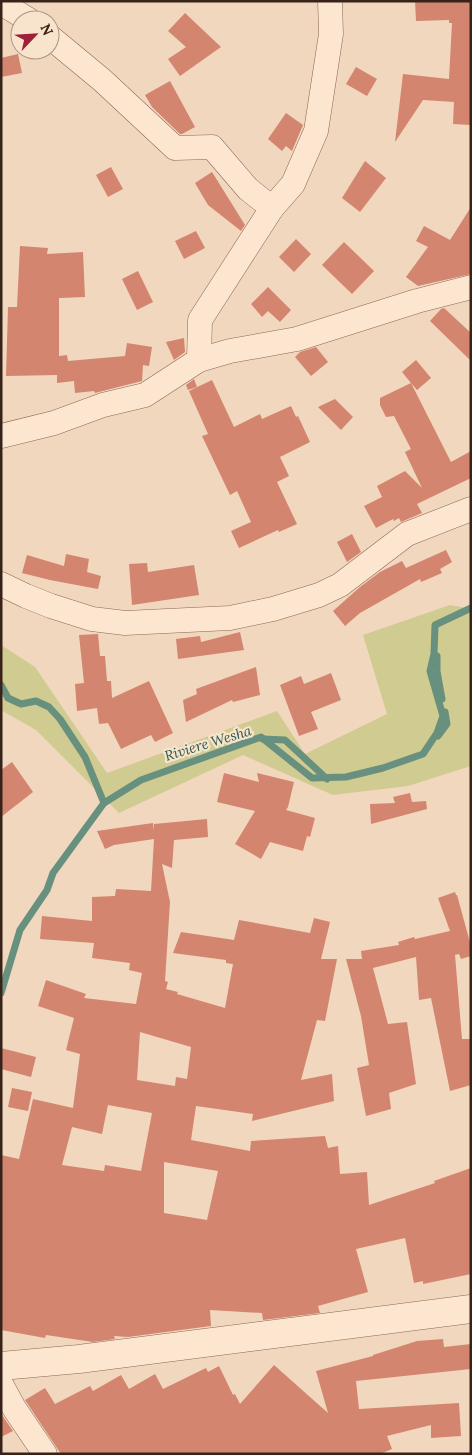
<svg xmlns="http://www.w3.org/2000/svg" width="472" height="1455" viewBox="0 0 472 1455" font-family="Lora,serif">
<rect width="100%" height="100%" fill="#f1d7bd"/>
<path fill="#d0cb90" d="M 450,605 L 471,609 L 471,766 L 408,786 L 333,795 L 243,755 L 119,813 L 36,730 L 1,710 L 1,645 L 35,667 L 107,773 L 277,711 L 305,754 L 387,714 L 363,635 Z"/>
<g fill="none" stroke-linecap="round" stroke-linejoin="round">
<g stroke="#68907e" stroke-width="7">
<path d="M 437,656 L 437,671 L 442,699"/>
<path d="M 1,685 L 8,698 L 21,704 L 36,701 L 49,707 L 60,719 L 85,757 L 104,803"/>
<path d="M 438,736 L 447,724 L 445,712"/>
<path d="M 263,739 L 285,740 L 327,779"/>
<path d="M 1,993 L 20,930 L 47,890 L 53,873 L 104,803 L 141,780 L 261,737 L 312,778 L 346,777 L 383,768 L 423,754 L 437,733 L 443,716 L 430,671 L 434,654 L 435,625 L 471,608"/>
</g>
</g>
<g fill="#d3856f" fill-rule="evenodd">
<path d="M 415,1 L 471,1 L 471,125 L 453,124 L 454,102 L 423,100 L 395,142 L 403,74 L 449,79 L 452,23 L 449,23 L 449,20 L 416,21 Z"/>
<path d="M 185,13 L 221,47 L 180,76 L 168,59 L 186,47 L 168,31 Z"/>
<path d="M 18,54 L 22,73 L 1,77 L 1,58 Z"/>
<path d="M 356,67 L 377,79 L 367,96 L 346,84 Z"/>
<path d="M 170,81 L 195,127 L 182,134 L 180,134 L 152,107 L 145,95 Z"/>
<path d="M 286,113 L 303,125 L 292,151 L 286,146 L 282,151 L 268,139 Z"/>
<path d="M 365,161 L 386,178 L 360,212 L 342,198 Z"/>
<path d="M 111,167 L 123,189 L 108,197 L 96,175 Z"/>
<path d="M 212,172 L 245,225 L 241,231 L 208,205 L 195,183 Z"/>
<path d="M 471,207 L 471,274 L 418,286 L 406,277 L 428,247 L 416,241 L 424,226 L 450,240 Z"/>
<path d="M 196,231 L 205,248 L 184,259 L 175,241 Z"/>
<path d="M 296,239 L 311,254 L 294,272 L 279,257 Z"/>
<path d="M 344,242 L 374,271 L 352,294 L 322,265 Z"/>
<path d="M 20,246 L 48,248 L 47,254 L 83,252 L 85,297 L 59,298 L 59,356 L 67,355 L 68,361 L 125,356 L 127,343 L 152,347 L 149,366 L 143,365 L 142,381 L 95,393 L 94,391 L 75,393 L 74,381 L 57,383 L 57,375 L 6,376 L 8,307 L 17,307 Z"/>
<path d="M 138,271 L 153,302 L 137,310 L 122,279 Z"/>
<path d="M 268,287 L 291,310 L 280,322 L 268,311 L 262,317 L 251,304 Z"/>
<path d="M 444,308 L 471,333 L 471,361 L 430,321 L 441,309 Z"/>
<path d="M 184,338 L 185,352 L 174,360 L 166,342 Z"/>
<path d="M 316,347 L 328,362 L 311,376 L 295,357 L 300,352 Z"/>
<path d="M 416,360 L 431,378 L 417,390 L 411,383 L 451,462 L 471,451 L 471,478 L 417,504 L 422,513 L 401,522 L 399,518 L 394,521 L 393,519 L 376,528 L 364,506 L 382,497 L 377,486 L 405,471 L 422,488 L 405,452 L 411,449 L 394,416 L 386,417 L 380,405 L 380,398 L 411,383 L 402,372 Z"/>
<path d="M 194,379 L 197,387 L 188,390 L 186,385 Z"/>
<path d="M 212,380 L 234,427 L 260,414 L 262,419 L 291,406 L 296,417 L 298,416 L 310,442 L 280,457 L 289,476 L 277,482 L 297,524 L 279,532 L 278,530 L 239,548 L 231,531 L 251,522 L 237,491 L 230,495 L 202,436 L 208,434 L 189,391 Z"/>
<path d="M 335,399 L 353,417 L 341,430 L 318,407 Z"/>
<path d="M 352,534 L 361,552 L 347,562 L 337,542 Z"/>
<path d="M 446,550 L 452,562 L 440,569 L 442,573 L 421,582 L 420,579 L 360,613 L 345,626 L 333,611 L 360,587 L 380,572 L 402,561 L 406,568 Z"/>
<path d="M 66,554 L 89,559 L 87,572 L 101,576 L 98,589 L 50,580 L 22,573 L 27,555 L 64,566 Z"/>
<path d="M 147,563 L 148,572 L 194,565 L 199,595 L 132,605 L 129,564 Z"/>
<path d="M 240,632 L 244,650 L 178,659 L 176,639 L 200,636 L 201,642 Z"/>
<path d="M 98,634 L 100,656 L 105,656 L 107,681 L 111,681 L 112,698 L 149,681 L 173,733 L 155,742 L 151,735 L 121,749 L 108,723 L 99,724 L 97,708 L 77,711 L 75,684 L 84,683 L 79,635 Z"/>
<path d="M 256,667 L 260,695 L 233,702 L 232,700 L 186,722 L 183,700 L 197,694 L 196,689 Z"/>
<path d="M 331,673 L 341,700 L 311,712 L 318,729 L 299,736 L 280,685 L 301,676 L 304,684 Z"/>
<path d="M 12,762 L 33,792 L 1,817 L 1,770 Z"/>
<path d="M 224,773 L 259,782 L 257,773 L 294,782 L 288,807 L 286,810 L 315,818 L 310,837 L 307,836 L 303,851 L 270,842 L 261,859 L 235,844 L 255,811 L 217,802 Z"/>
<path d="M 410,793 L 412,802 L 426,801 L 427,809 L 371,824 L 370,804 L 395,803 L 393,797 Z"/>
<path d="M 207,819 L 208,837 L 174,840 L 172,868 L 162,864 L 170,902 L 165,981 L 168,982 L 166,989 L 178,992 L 177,994 L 225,1008 L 233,964 L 226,963 L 226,960 L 173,953 L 181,932 L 234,940 L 239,920 L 310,933 L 314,918 L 330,922 L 321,959 L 337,959 L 325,1021 L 317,1020 L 301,1080 L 332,1074 L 334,1101 L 252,1121 L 253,1114 L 196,1106 L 191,1140 L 250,1151 L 251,1141 L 325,1136 L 328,1148 L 338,1146 L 340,1174 L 367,1172 L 369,1205 L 435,1183 L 434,1181 L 471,1168 L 471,1274 L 423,1284 L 423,1281 L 414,1283 L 405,1238 L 356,1249 L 368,1292 L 318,1306 L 320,1313 L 263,1320 L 262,1313 L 210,1310 L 211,1326 L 128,1337 L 114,1336 L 115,1339 L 93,1342 L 46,1335 L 45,1338 L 1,1330 L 1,1155 L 19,1159 L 33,1099 L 73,1108 L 80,1054 L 66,1050 L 74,1018 L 38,1006 L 46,980 L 86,994 L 84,998 L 136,1004 L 142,973 L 129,970 L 130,963 L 92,958 L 94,943 L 40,939 L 42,916 L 92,921 L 92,897 L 115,896 L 116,889 L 151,891 L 154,839 L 114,845 L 105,849 L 97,831 L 153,823 L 154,831 L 154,824 ZM 140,1032 L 191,1047 L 187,1079 L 176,1077 L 175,1086 L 137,1080 ZM 108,1105 L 152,1113 L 141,1171 L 105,1165 L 104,1171 L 62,1165 L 72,1127 L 102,1134 ZM 164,1162 L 218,1171 L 207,1220 L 164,1213 Z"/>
<path d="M 455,892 L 456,895 L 457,895 L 471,946 L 471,956 L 461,959 L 459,954 L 455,955 L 462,1039 L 471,1039 L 471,1085 L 450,1091 L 431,998 L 419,1000 L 416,957 L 373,968 L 388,1024 L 407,1022 L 416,1084 L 389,1093 L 391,1109 L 366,1116 L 357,1068 L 369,1065 L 361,1016 L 346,959 L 362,959 L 361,951 L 399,945 L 398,942 L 414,937 L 415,939 L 450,931 L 438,898 Z"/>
<path d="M 1,1048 L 36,1057 L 31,1077 L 1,1069 Z"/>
<path d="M 12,1088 L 32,1092 L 28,1111 L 8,1107 Z"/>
<path d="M 443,1339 L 444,1347 L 471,1344 L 471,1369 L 356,1381 L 359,1409 L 459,1403 L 461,1436 L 431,1438 L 431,1425 L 387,1436 L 392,1449 L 380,1454 L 61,1454 L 25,1400 L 45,1388 L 55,1404 L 90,1386 L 93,1391 L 121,1375 L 129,1389 L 155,1374 L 163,1389 L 206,1368 L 208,1372 L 219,1366 L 233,1395 L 235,1394 L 240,1404 L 274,1365 L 328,1413 L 316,1371 L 373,1356 L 373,1355 L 417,1341 Z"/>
<path d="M 2,1415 L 13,1431 L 1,1437 L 1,1416 Z"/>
</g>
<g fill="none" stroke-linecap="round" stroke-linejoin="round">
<defs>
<g id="minor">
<path d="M 1,3 L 29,20"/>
<path d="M 50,37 L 102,80 L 175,148 L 212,147 L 248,189 L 272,208"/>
<path d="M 199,360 L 200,320 L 272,208 L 293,184 L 316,131 L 331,34 L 330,1"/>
<path d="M 1,436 L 54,423 L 103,405 L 145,395 L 199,360 L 230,351 L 297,339 L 417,301 L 471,287"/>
<path d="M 1,584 L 26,596 L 51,606 L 92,619 L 125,623 L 230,618 L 273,609 L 319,595 L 340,585 L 407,534 L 471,509"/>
<path d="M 1,1384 L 14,1408 L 45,1454"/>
</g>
<path id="tertiary" d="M 1,1366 L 79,1359 L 471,1309"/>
</defs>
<use href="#minor" stroke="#8b6754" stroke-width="25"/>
<use href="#tertiary" stroke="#8b6754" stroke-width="29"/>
<use href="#minor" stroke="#fce6d0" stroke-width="24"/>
<use href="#tertiary" stroke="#fce6d0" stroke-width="28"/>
</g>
<g text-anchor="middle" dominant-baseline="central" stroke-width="4.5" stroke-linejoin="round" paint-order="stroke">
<g font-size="14" font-style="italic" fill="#285a4d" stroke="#f8e3cd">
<text transform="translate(208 743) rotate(-17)">Riviere Wesha</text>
</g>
</g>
<rect width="472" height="1455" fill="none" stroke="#38231b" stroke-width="5"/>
<g transform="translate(35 35) rotate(65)"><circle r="24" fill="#f8e3cd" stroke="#ab9686"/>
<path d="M0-4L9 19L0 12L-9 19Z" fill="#9f1f39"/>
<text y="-8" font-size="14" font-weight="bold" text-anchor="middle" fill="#38231b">N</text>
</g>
</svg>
